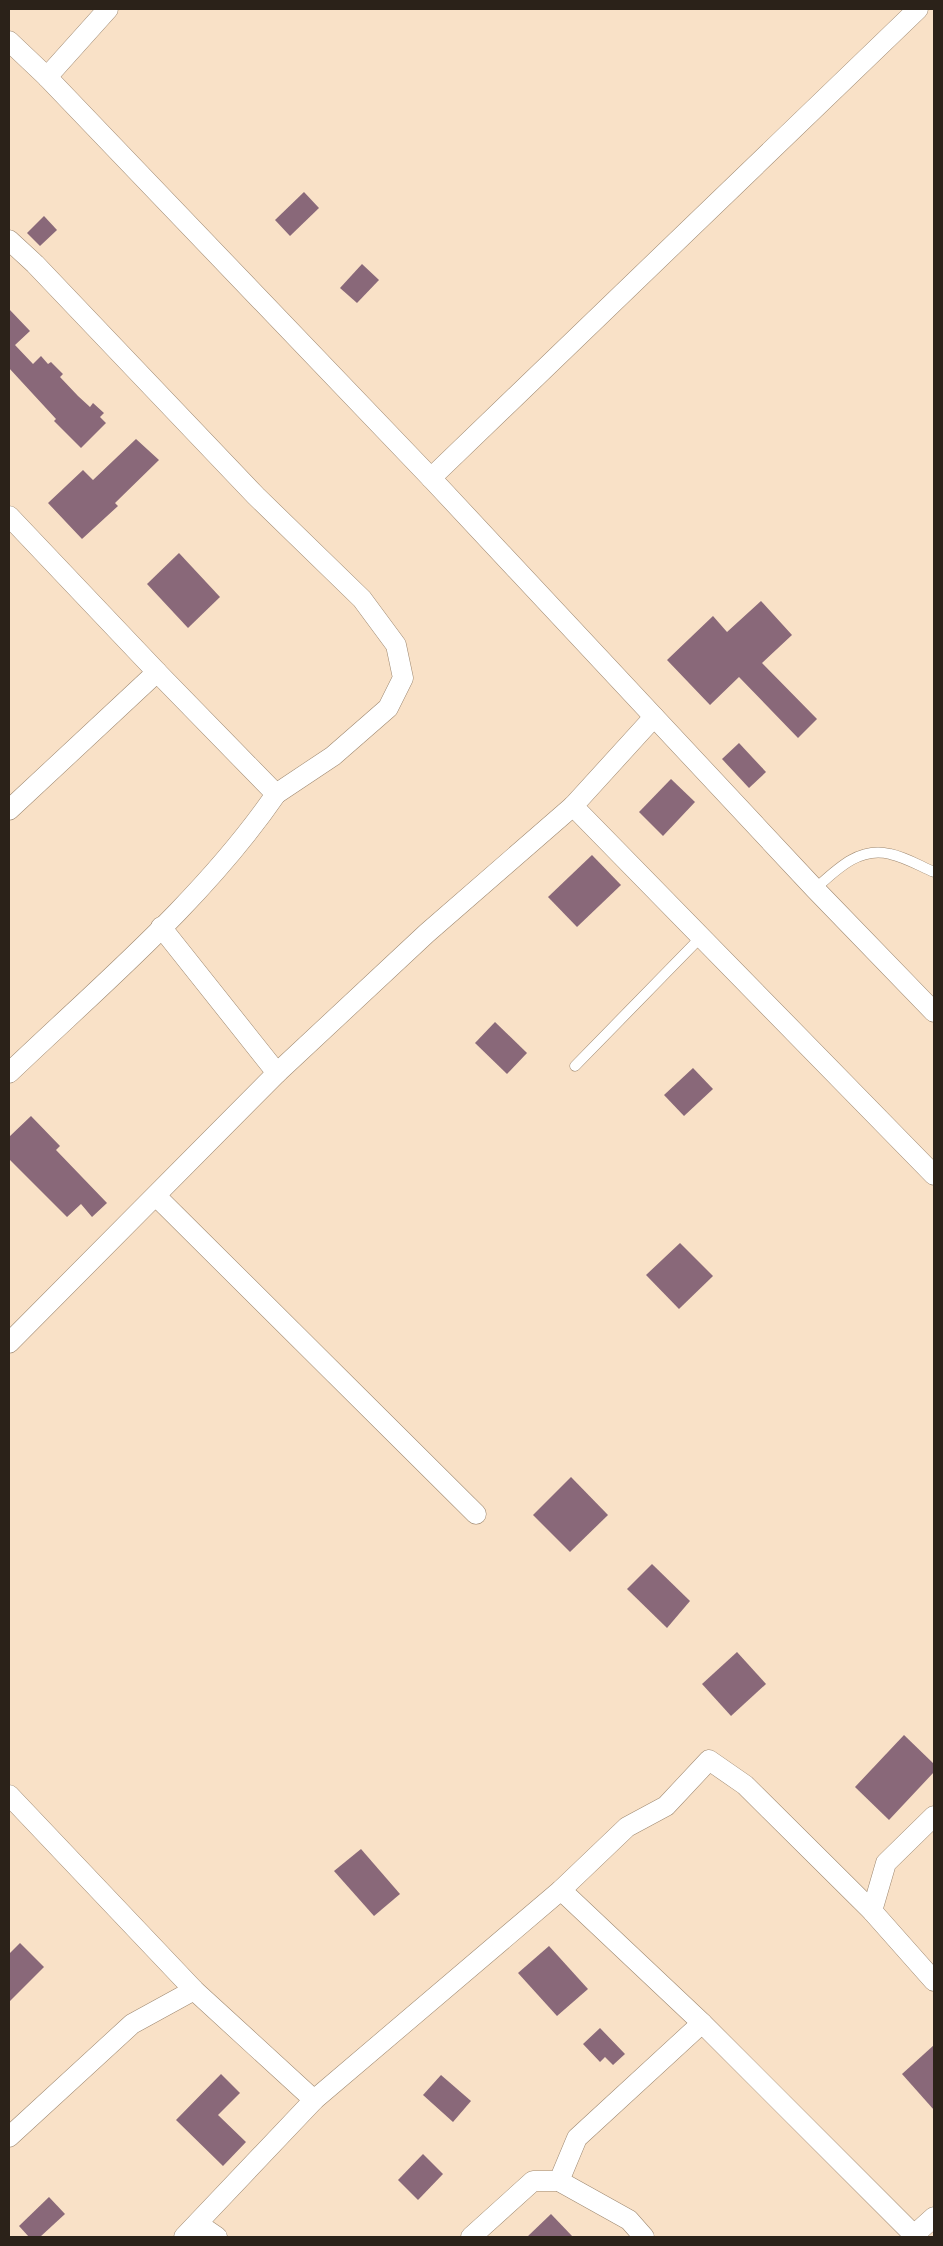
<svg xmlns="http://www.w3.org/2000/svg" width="943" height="2246" viewBox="0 0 943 2246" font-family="'Golos Text',sans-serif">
<rect width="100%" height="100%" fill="#f9e1c7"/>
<g fill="#896879">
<path d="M 304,192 L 319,208 L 290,236 L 275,220 Z"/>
<path d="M 44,216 L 57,230 L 40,246 L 27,233 Z"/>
<path d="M 362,264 L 379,280 L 357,303 L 340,288 Z"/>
<path d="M 9,309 L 30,331 L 15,345 L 33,364 L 41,356 L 48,364 L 51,362 L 63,374 L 60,377 L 78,396 L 90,407 L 93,403 L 104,413 L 100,417 L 106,423 L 81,448 L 54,421 L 56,419 L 9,368 Z"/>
<path d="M 136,439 L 159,460 L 115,503 L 118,506 L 82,539 L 48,503 L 83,470 L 93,480 Z"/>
<path d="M 179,553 L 220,597 L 188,628 L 147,584 Z"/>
<path d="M 761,601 L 792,635 L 762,663 L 817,719 L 798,738 L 739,677 L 710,705 L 667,660 L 713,616 L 727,632 Z"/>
<path d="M 739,743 L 766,772 L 749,788 L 722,759 Z"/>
<path d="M 671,779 L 695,802 L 663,836 L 639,812 Z"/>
<path d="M 592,855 L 621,885 L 577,927 L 548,897 Z"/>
<path d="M 495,1022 L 527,1053 L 507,1074 L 475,1043 Z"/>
<path d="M 693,1068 L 713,1089 L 684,1116 L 664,1095 Z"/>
<path d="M 31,1116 L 60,1146 L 56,1150 L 107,1203 L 92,1217 L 81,1204 L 67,1217 L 9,1159 L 9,1137 Z"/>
<path d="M 680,1243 L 713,1276 L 679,1309 L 646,1275 Z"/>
<path d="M 571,1477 L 608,1515 L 570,1552 L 533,1515 Z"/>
<path d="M 652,1564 L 690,1601 L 667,1628 L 627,1589 Z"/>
<path d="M 737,1652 L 766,1684 L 731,1716 L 702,1684 Z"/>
<path d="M 904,1735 L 934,1764 L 934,1772 L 889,1820 L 855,1787 Z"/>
<path d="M 361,1849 L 400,1894 L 374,1916 L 334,1871 Z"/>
<path d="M 20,1943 L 44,1967 L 9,2002 L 9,1954 Z"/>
<path d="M 549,1946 L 588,1989 L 557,2016 L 518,1973 Z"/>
<path d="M 600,2028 L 625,2054 L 613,2065 L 605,2057 L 600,2062 L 583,2044 Z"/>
<path d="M 934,2045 L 934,2110 L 902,2074 Z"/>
<path d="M 221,2074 L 240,2093 L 218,2115 L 246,2142 L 223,2166 L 176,2120 Z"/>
<path d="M 441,2075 L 471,2101 L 453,2122 L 423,2095 Z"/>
<path d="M 423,2154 L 443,2174 L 418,2200 L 398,2180 Z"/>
<path d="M 49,2197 L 65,2214 L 40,2237 L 29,2237 L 19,2226 Z"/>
<path d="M 551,2214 L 573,2237 L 527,2237 Z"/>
</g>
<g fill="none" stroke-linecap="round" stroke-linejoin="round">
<defs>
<g id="service">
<path d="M 815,889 C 836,870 859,846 890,854 C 905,857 920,866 934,872"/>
<path d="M 575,1066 L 701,937"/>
</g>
<g id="minor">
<path d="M 9,41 L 47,77 L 431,478 L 815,889 L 934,1012"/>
<path d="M 47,77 L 108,9"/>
<path d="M 9,240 L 35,264 L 256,496 L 362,599 L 396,645 L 403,678 L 388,708 L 333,756 L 276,794"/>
<path d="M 431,478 L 918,9"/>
<path d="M 9,516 L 157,672"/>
<path d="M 654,717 L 573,806 L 934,1175"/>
<path d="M 9,810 L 157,672 L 276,794 C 203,900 101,985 9,1073"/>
<path d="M 161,927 L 277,1073"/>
<path d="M 156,1196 L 476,1514"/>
<path d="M 9,1343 L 277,1073 L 427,933 L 573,806"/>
<path d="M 9,1795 L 194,1990 L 314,2100"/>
<path d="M 561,1890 L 702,2023 L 916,2237"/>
<path d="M 872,1911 L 886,1863 L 934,1816"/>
<path d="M 9,2137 L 132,2024 L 194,1990"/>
<path d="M 559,2181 L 577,2138 L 702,2023"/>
<path d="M 198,2224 L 217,2237"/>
<path d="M 914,2235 L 934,2217"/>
<path d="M 184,2237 L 314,2100 L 561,1890 L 627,1827 L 666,1806 L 709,1760 L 745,1785 L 872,1911 L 934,1981"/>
<path d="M 471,2237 L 533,2181 L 559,2181 L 629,2220 L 644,2237"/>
</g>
</defs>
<use href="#service" stroke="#9e8870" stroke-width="11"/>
<use href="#minor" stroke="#9e8870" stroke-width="21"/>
<use href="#service" stroke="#fff" stroke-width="10"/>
<use href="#minor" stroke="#fff" stroke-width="20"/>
</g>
<rect width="943" height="2246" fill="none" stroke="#2b2219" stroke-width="20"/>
</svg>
